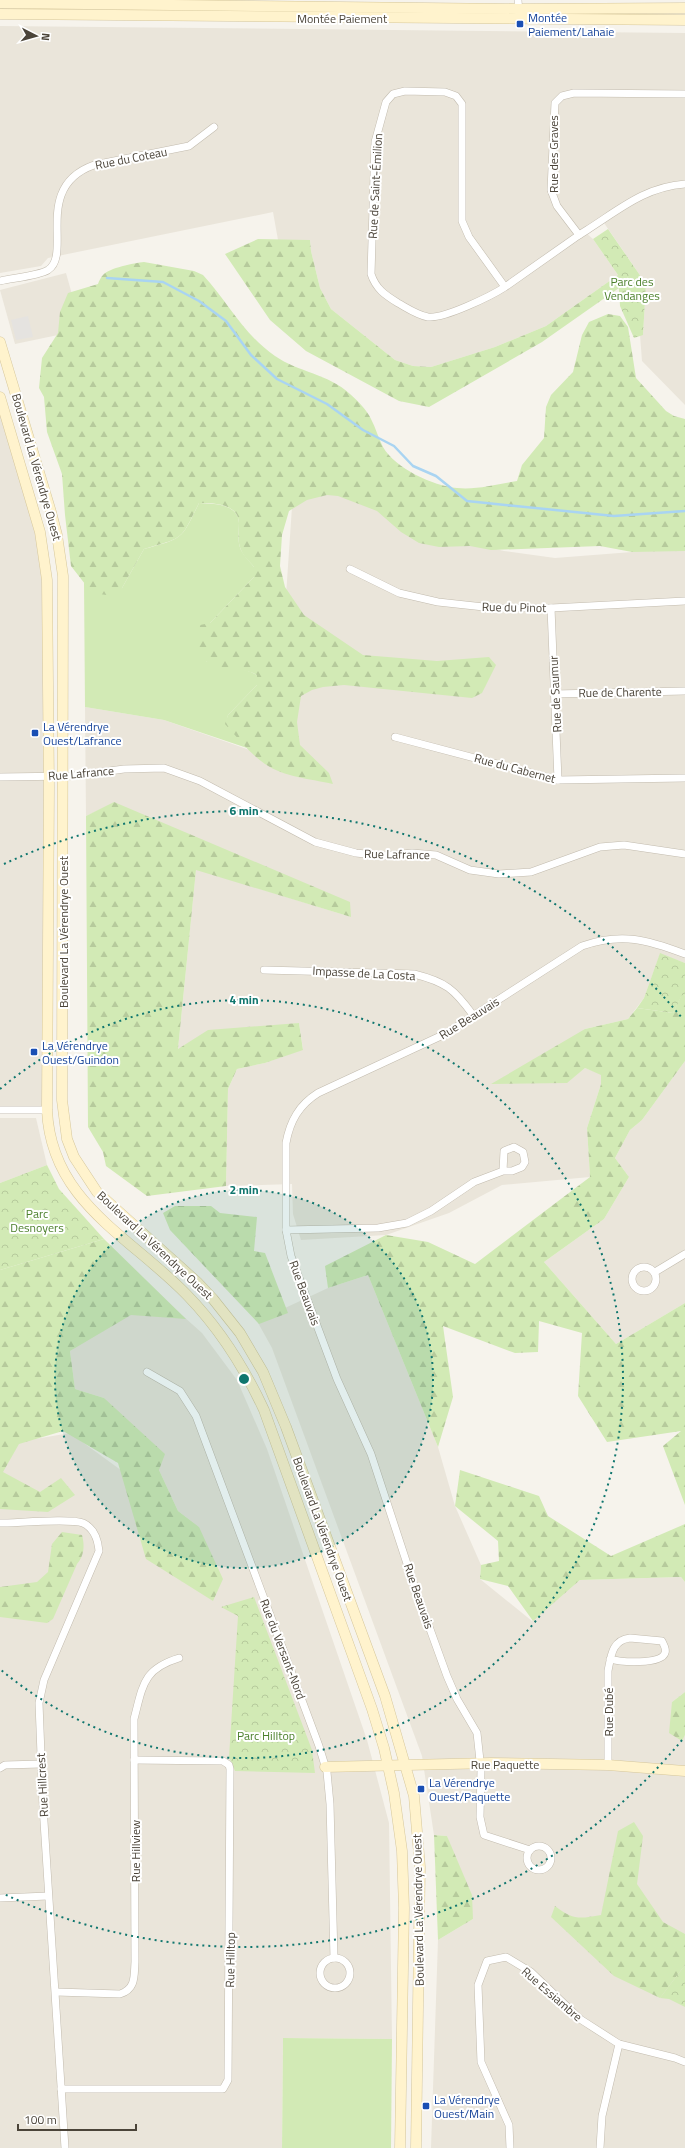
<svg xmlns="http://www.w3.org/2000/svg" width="685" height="2148" viewBox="0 0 685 2148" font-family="'Titillium Web',sans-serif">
<defs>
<pattern id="forest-firs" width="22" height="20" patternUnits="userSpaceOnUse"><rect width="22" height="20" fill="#d2eab5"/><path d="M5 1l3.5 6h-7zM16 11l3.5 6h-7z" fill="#b6ca9c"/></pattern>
<pattern id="park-crowns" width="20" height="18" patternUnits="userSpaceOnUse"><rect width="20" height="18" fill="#d2eab5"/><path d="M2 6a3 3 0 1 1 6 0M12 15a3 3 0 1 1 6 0" fill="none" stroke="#b6ca9c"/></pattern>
</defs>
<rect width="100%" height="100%" fill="#f6f3ec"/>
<g fill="#eae5da">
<path d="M 0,26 L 685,33 L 685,405 L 642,361 L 640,335 L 643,335 L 646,284 L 602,220 L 585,232 L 593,239 L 618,275 L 546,326 L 495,347 L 431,367 L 413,366 L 395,360 L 331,309 L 320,288 L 311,251 L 310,240 L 278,240 L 273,212 L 48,258 L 41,266 L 0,273 Z"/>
<path d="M 66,273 L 82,330 L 15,344 L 0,290 Z"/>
<path d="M 0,397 L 45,556 L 47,1110 L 0,1110 Z"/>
<path d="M 333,486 L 424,531 L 504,551 L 555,558 L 632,552 L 651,546 L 685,544 L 685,963 L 660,954 L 644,998 L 628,1019 L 585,1029 L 566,1083 L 585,1068 L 601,1074 L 601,1084 L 587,1128 L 590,1177 L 502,1185 L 449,1213 L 386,1235 L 301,1240 L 293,1214 L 292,1184 L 226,1186 L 228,1089 L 237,1069 L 265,1063 L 303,1049 L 299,1023 L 178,1049 L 196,869 L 351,917 L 115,803 L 86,816 L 85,707 L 164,720 L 275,759 L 293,492 Z"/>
<path d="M 685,1061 L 685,1303 L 616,1344 L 544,1262 L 604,1219 L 629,1177 L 615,1158 L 630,1130 L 642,1120 Z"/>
<path d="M 0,1118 L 36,1118 L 47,1165 L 0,1183 Z"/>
<path d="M 368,1275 L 438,1447 L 455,1506 L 481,1565 L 480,1579 L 532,1621 L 580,1580 L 681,1577 L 685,1582 L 685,1692 L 672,1702 L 681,1741 L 685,1735 L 685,2148 L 431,2148 L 438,1940 L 473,1919 L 447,1836 L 434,1835 L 422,1756 L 272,1348 L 257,1321 L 328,1288 Z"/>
<path d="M 155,1291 L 202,1333 L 237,1380 L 267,1449 L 367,1740 L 389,1823 L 392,2039 L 283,2038 L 282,2148 L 0,2148 L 0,1445 L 70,1433 L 199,1527 L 178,1511 L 159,1470 L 104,1398 L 75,1389 L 70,1351 Z"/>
</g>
<g fill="#d2eab5">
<path d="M 199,503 C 213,504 238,503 239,523 C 239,532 237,541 241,550 C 244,556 250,562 254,567 L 254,577 L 210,623 L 206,661 C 223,670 242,666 257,675 L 257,685 L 228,715 L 226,724 L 247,748 L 164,720 L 85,707 L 84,582 L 92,592 L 122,588 L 144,549 C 184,538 181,540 199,503 Z"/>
<path d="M 283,2038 L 392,2039 L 391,2148 L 282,2148 Z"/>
</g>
<g fill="url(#forest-firs)">
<path d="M 258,239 L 310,240 L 311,251 L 320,288 L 331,309 L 395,360 L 413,366 L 431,367 L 495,347 L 546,326 L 618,275 L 619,288 L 542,342 L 429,407 L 399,401 L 306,351 L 270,320 L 225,254 Z"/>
<path d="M 144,262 L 194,271 L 203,275 C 228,302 243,334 275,356 C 298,372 329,374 350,394 C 357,400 367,410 371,419 C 376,428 378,438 383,447 C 395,468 433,486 457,488 C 477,490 498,484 517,481 L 522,465 L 544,438 L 546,407 L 551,395 L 573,372 L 582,335 L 589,322 L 608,314 L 620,316 L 628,327 L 636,378 L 666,411 L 674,416 L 685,419 L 685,551 L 632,552 L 600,546 L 491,550 L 470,546 L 439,547 L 419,543 L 401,532 L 377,511 L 338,496 L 327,495 L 307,500 L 289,511 L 282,535 L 280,566 L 285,587 L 304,615 L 363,655 L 437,661 L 489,657 L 496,665 L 482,693 L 472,698 L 344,685 L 323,687 L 312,690 L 301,696 L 297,722 L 300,745 L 329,773 L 333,784 C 311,779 284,777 265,764 C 249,753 238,738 225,724 L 228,715 L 257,685 L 257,675 C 242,666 219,673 206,661 C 202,657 199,650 196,645 L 200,625 L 210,623 L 254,577 L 254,567 C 250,562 243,556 241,550 C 237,541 239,532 239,523 C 238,503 213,503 199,503 C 180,541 185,537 144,549 L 122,588 L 114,596 L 92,593 L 71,566 L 65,515 L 62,474 L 47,432 L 44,397 L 39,388 L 42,358 L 58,333 L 60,312 L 68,293 L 98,284 C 99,281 101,277 103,275 C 109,268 134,263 144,262 Z"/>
<path d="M 114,802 L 350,902 L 351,917 L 196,870 L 178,1049 L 208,1030 L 299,1023 L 303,1050 L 265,1063 L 237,1069 L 228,1089 L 226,1186 L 147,1196 L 106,1166 L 103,1152 L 88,1127 L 86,816 Z"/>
<path d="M 682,994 L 685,996 L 685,1061 L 642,1120 L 630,1130 L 615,1158 L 629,1177 L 604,1219 L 544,1262 L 616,1344 L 685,1303 L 685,1505 L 663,1446 L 681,1431 L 607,1442 L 578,1396 L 582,1333 L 539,1321 L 538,1352 L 515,1353 L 443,1326 L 453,1397 L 438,1447 L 368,1275 L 328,1288 L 325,1266 L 386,1235 L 428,1242 L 475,1264 L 590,1177 L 587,1128 L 601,1084 L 601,1075 L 585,1068 L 567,1083 L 491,1084 L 585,1029 L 628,1019 L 637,1008 L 673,1013 Z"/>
<path d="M 175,1206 L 211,1206 L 220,1213 L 257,1217 L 254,1251 L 265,1253 L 288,1313 L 259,1324 L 170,1230 L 163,1213 Z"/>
<path d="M 104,1239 L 186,1319 L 131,1315 L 70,1351 L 75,1389 L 104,1398 L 165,1454 L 159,1470 L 178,1511 L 199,1527 L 223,1579 L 213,1601 L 146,1559 L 118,1463 L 63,1431 L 19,1444 L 3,1472 L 40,1492 L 61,1478 L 75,1495 L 48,1512 L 0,1509 L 0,1270 Z"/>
<path d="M 460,1470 L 539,1496 L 548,1516 L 611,1556 L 685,1524 L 685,1582 L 681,1577 L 580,1580 L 533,1621 L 508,1586 L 480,1579 L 481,1565 L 499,1561 L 498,1541 L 455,1506 Z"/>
<path d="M 62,1532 L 82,1535 C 85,1546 84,1556 77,1564 L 53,1619 L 47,1623 L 0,1617 L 0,1587 L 37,1582 L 48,1572 L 52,1544 Z"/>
<path d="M 685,1692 L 685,1735 L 682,1741 L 669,1733 L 672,1702 Z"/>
<path d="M 634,1822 L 643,1836 L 637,1884 L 663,1922 L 685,1934 L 685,1965 L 660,1998 L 614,1976 L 551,1917 L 555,1906 C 573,1920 579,1919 601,1915 L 618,1831 Z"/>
<path d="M 434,1835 L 447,1836 L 472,1895 L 473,1919 L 438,1940 Z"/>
</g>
<g fill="url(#park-crowns)">
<path d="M 608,229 L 646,284 L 643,335 L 634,338 L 620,306 L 618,275 L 593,239 Z"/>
<path d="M 660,953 L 685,963 L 685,996 L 682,995 L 673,1013 L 637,1008 L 644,998 Z"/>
<path d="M 47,1165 L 59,1189 L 104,1239 L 0,1270 L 0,1183 Z"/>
<path d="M 254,1597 L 312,1750 L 315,1773 L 235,1771 L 229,1757 L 238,1616 L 221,1607 Z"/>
<path d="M 685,1965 L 685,2007 L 669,1999 L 660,1998 Z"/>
</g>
<path fill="#e5e3e0" d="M 28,316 L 33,337 L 16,340 L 11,320 Z"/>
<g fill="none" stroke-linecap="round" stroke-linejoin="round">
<path stroke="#a9d4f2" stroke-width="2.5" d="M 107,278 L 163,282 L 199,301 L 226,321 L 251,355 L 277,379 L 327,404 L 363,430 L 394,446 L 413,466 L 436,476 L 467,501 L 614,516 L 685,511"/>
<defs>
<g id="street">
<path d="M 518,0 L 519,14"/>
<path d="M 579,235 L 557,206 L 551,190 L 555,103 L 562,96 L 574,93 L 685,94"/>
<path d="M 0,281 C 13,278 38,276 48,270 C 73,254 32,187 94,165 L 189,146 L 214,127"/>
<path d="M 505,287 L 469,237 L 462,221 L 462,104 L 456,96 L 445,92 L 405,91 L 393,94 L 386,102 L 375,142 L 371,274 C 376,289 385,295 398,303 C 407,308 417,315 428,317 C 444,319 491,296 505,287 L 579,235 L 587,230 C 620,209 645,187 685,184"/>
<path d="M 350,569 L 399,593 L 438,602 L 493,608 L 551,608 L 685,601"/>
<path d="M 551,608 L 558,780"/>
<path d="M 555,694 L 685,691"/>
<path d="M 395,737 L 558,780 L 685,778"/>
<path d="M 0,777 L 73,776 L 124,769 L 164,768 L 200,781 L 315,842 L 356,853 L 383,856 L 412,853 L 436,855 L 470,870 L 499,874 L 531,872 L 600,847 L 624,845 L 685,854"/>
<path d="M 264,970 L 414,974 C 446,982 454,989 473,1015"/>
<path d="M 0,1110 L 47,1110"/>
<path d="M 286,1230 L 378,1228 L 407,1223 L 431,1211 L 474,1182 L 503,1171 L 512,1171 L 522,1167 L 525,1162 L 523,1152 L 514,1147 L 504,1151 L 503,1171"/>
<circle cx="644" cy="1279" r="12"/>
<path d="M 655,1272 L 685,1254"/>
<path d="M 147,1372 L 180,1391 L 196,1416 L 319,1746 L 327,1772 L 330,1804 L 334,1958"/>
<path d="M 0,1523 C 17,1523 71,1518 83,1523 C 94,1528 98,1540 99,1551 L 44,1680 L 39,1703 L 43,1806 L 65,2148"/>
<path d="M 608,1765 L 608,1671 C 611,1656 612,1640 630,1638 L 662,1641 C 663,1644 667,1649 665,1653 C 661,1665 620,1662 610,1659"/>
<path d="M 0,1768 L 5,1765 L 41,1764"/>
<circle cx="539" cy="1858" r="12"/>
<path d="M 530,1850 L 484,1835 L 480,1817 L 481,1770 L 477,1733 L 457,1699 L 447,1676 L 414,1585 L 371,1454 L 337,1379 L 291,1256 L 286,1230 L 286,1143 C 290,1121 299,1105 318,1093 L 445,1034 L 582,946 C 622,932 648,940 685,954"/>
<path d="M 0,1898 L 48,1896"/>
<circle cx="335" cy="1973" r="15"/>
<path d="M 56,1992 L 120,1994 C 136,1989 134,1976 135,1962 L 134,1719 C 143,1685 143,1669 179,1658"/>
<path d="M 61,2089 L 223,2089 L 228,2080 L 230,1769 L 229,1765 L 223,1761 L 134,1760"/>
<path d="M 510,2148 L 509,2125 L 481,2062 L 478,1985 L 487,1961 L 506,1957 L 531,1972 L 580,2019 L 619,2044 L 675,2058 L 685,2062"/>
<path d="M 600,2148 L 602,2116 L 619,2044"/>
</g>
<g id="secondary">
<path d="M 0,3 L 519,9 L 685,8"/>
<path d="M 0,14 L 685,20"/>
<path d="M 0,342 L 51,512 L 57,535 L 63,576 L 62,1100 L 67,1139 L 74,1157 L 97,1192 L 197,1282 L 213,1299 L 240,1333 L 263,1372 L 286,1427 L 385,1696 L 414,1796 L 420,1867 L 416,2148"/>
<path d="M 0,397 L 40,532 L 47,580 L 49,787 L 47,1110 C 51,1202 130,1236 187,1295 C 220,1329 244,1367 264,1410 L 372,1709 L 384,1748 L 394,1793 L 402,1851 L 404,1908 L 400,2148"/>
<path d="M 325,1767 L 491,1763 L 608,1765 L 685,1771"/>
</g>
</defs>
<use href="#street" stroke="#c2bbae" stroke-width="8"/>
<use href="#secondary" stroke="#d6c79b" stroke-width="11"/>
<use href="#street" stroke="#fff" stroke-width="7"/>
<use href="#secondary" stroke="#fff3cd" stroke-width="10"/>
</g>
<circle cx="244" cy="1379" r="189" fill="#0f766e" fill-opacity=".12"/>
<g fill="none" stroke="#0f766e" stroke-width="2" stroke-dasharray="2 4">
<circle cx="244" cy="1379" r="189"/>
<path d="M0 1089A379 379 0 1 1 0 1669"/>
<path d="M682 1740A568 568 0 0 1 4 1894M4 864A568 568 0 0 1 682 1018"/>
</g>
<g fill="#1a4fb4" stroke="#fff" stroke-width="1.5">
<rect x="516" y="20" width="8" height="8" rx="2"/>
<rect x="31" y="729" width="8" height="8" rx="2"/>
<rect x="30" y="1048" width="8" height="8" rx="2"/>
<rect x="417" y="1785" width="8" height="8" rx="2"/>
<rect x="422" y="2102" width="8" height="8" rx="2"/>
</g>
<g text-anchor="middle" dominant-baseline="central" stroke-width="4" stroke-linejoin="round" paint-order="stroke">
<g font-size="12" fill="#164399" stroke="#fff" text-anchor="start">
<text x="528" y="17">Montée<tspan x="528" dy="14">Paiement/Lahaie</tspan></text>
<text x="43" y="726">La Vérendrye<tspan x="43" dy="14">Ouest/Lafrance</tspan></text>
<text x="42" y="1045">La Vérendrye<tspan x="42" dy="14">Ouest/Guindon</tspan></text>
<text x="429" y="1782">La Vérendrye<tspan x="429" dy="14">Ouest/Paquette</tspan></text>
<text x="434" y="2099">La Vérendrye<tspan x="434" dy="14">Ouest/Main</tspan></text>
</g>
<g font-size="12" fill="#4b4439" stroke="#fff">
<text x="342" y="18">Montée Paiement</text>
<text transform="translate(553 154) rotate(-90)">Rue des Graves</text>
<text transform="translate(131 158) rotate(-11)">Rue du Coteau</text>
<text transform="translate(375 186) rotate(-87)">Rue de Saint-Émilion</text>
<text transform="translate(37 467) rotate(74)">Boulevard La Vérendrye Ouest</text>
<text transform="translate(514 607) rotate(1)">Rue du Pinot</text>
<text transform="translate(620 692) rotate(-1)">Rue de Charente</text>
<text transform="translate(555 694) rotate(-93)">Rue de Saumur</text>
<text transform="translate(515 768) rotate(15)">Rue du Cabernet</text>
<text transform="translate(81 773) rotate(-5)">Rue Lafrance</text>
<text transform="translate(397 854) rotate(1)">Rue Lafrance</text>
<text transform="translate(63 932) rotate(-90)">Boulevard La Vérendrye Ouest</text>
<text transform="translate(364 973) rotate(3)">Impasse de La Costa</text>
<text transform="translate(469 1018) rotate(-32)">Rue Beauvais</text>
<text transform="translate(155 1245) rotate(43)">Boulevard La Vérendrye Ouest</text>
<text transform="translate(305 1293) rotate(70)">Rue Beauvais</text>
<text transform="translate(323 1529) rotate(70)">Boulevard La Vérendrye Ouest</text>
<text transform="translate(419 1596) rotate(71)">Rue Beauvais</text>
<text transform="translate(283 1649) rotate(69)">Rue du Versant-Nord</text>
<text transform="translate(608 1712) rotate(-90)">Rue Dubé</text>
<text x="505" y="1764">Rue Paquette</text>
<text transform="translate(42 1785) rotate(-93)">Rue Hillcrest</text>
<text transform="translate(135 1851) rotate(-90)">Rue Hillview</text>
<text transform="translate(418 1910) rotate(-91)">Boulevard La Vérendrye Ouest</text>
<text transform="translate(230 1960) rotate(-89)">Rue Hilltop</text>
<text transform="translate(552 1994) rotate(41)">Rue Essiambre</text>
</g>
<g font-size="12" fill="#4a7f2a" stroke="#fff">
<text x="632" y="281">Parc des<tspan x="632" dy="14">Vendanges</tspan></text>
<text x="37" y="1213">Parc<tspan x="37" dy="14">Desnoyers</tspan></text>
<text x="266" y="1735">Parc Hilltop</text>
</g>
</g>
<circle cx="244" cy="1379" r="6" fill="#0f766e" stroke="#fff" stroke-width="2"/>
<g font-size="12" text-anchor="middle" font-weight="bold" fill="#0f766e" stroke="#fff" stroke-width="4" stroke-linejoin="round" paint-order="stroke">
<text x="244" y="815">6 min</text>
<text x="244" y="1004">4 min</text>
<text x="244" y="1194">2 min</text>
</g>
<g transform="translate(36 36) rotate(96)" stroke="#ffffff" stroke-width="3" paint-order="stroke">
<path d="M0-3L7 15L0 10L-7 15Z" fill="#4b4439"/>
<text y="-6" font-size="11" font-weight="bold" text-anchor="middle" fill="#4b4439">N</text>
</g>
<path d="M18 2124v6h118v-6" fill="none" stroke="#4b4439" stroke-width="2"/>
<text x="24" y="2124" font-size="12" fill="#4b4439" stroke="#ffffff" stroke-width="3" paint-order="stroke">100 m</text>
</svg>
